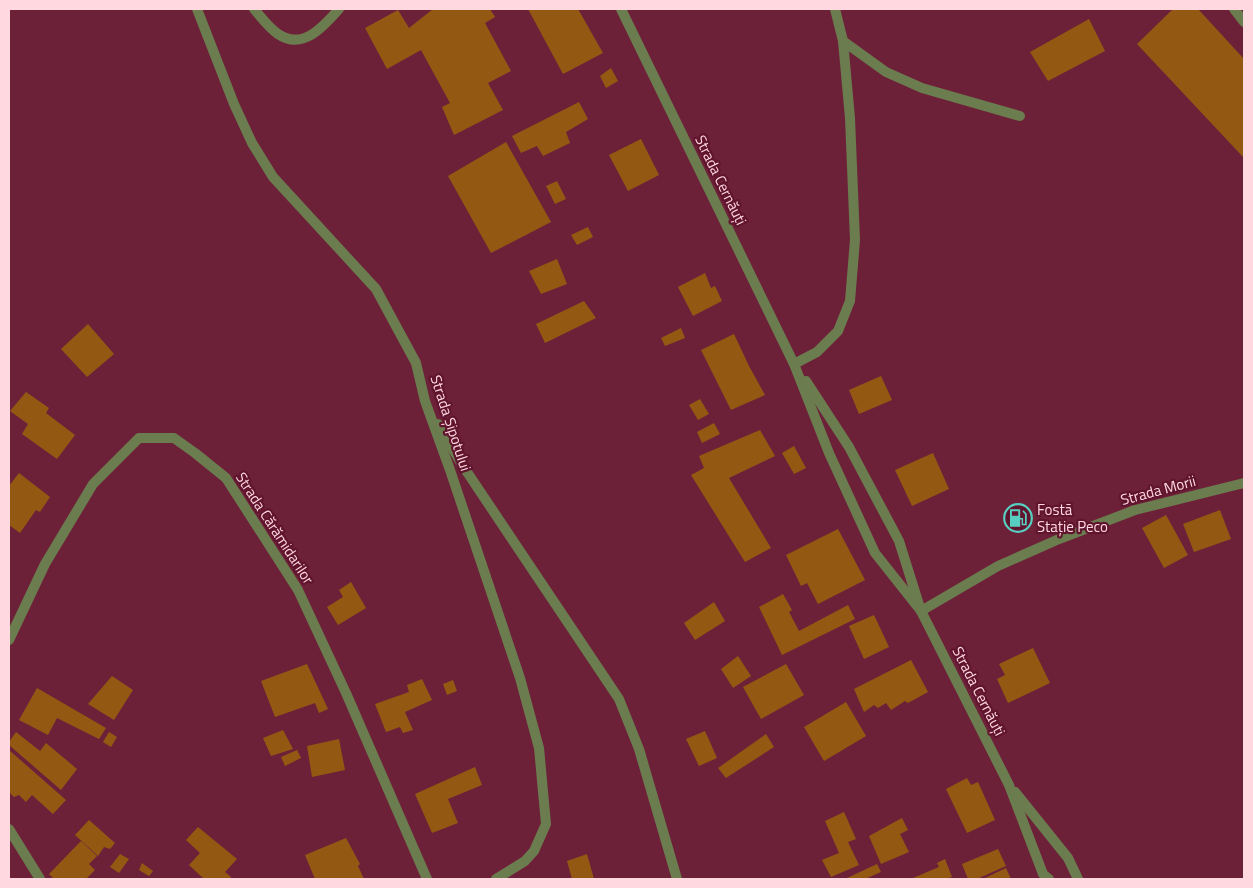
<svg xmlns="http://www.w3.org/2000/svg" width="1253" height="888" viewBox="0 0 1253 888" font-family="'Titillium Web',sans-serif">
<rect width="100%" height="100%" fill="#6d2139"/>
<g fill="#935912">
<path d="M 433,9 L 442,9 L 443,10 L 445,9 L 490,9 L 495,17 L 485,23 L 511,71 L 488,83 L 503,110 L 454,135 L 442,107 L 450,103 L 421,50 L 387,69 L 365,28 L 398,10 L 409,28 Z"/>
<path d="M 528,9 L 578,9 L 603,53 L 563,74 Z"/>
<path d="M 1173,9 L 1198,9 L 1244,59 L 1244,158 L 1137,44 Z"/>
<path d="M 1089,19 L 1105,51 L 1048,81 L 1030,52 Z"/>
<path d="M 611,68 L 618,81 L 606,88 L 600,76 Z"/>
<path d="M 579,102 L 588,119 L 566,132 L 570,143 L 543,156 L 537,146 L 521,153 L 512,136 Z"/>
<path d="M 641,139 L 659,175 L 628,191 L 609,155 Z"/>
<path d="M 506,142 L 551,222 L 491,253 L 448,176 Z"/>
<path d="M 557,181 L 566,199 L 555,204 L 546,186 Z"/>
<path d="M 588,227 L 593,237 L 577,245 L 571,235 Z"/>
<path d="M 557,259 L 567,284 L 541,294 L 529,271 Z"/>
<path d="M 705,273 L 711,288 L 715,286 L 722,301 L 693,316 L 678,287 Z"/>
<path d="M 584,301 L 596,318 L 545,343 L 536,324 Z"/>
<path d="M 88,324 L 114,354 L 87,377 L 61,349 Z"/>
<path d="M 681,328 L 685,338 L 665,346 L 661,338 Z"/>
<path d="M 734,334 L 749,366 L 765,395 L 731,410 L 701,350 Z"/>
<path d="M 881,376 L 892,400 L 859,414 L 849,390 Z"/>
<path d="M 26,392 L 49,408 L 46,413 L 75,435 L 57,459 L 22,434 L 28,424 L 10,411 Z"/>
<path d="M 700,399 L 709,414 L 698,420 L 689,405 Z"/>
<path d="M 714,423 L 720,434 L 702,443 L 697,432 Z"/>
<path d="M 760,430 L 775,456 L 729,478 L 771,548 L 745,562 L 691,475 L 704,468 L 699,456 Z"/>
<path d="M 794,446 L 806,468 L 794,474 L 782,453 Z"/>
<path d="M 933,453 L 949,489 L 912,506 L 895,470 Z"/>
<path d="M 19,473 L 50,497 L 40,512 L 36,510 L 20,533 L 9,525 L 9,486 Z"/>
<path d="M 1220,510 L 1231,539 L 1194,552 L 1183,524 Z"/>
<path d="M 1166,515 L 1188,555 L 1164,568 L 1142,528 Z"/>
<path d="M 838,529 L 865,580 L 818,604 L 807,583 L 801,586 L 786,555 Z"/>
<path d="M 351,582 L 366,608 L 338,625 L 327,607 L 343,597 L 339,590 Z"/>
<path d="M 783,594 L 792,610 L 789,612 L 799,631 L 848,605 L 855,619 L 782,655 L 759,607 Z"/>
<path d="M 714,602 L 725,621 L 695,640 L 684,623 Z"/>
<path d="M 874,615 L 889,647 L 864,659 L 849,626 Z"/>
<path d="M 1033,648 L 1050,683 L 1008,703 L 997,679 L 1005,675 L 999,664 Z"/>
<path d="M 738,656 L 751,676 L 733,688 L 721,669 Z"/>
<path d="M 911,660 L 928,692 L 908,703 L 905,701 L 891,710 L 886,703 L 878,708 L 874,705 L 864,712 L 854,689 Z"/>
<path d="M 307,664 L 328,709 L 319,713 L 315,703 L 275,717 L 261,681 Z"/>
<path d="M 786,664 L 804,695 L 761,719 L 743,687 Z"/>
<path d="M 112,676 L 133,690 L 114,720 L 88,704 Z"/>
<path d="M 422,679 L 432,700 L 405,712 L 413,730 L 403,733 L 400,727 L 386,732 L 375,704 L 409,692 L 407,685 Z"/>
<path d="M 453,680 L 457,691 L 447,695 L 443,684 Z"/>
<path d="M 37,688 L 106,728 L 99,739 L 57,718 L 48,735 L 19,720 Z"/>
<path d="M 846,702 L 866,736 L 824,761 L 804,727 Z"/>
<path d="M 283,730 L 293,749 L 271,756 L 263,738 Z"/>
<path d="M 705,731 L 717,758 L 699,766 L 686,739 Z"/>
<path d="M 16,732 L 40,751 L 46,743 L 77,769 L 61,790 L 9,745 L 9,742 Z"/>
<path d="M 109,732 L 117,737 L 111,747 L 103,742 Z"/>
<path d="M 766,734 L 774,747 L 726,778 L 718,768 Z"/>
<path d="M 339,739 L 345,770 L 312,777 L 307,746 Z"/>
<path d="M 9,750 L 66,800 L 53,814 L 32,795 L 26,802 L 19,795 L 14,797 L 9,792 Z"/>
<path d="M 297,750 L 301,758 L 285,766 L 281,757 Z"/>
<path d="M 475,767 L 482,785 L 448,799 L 458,823 L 432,833 L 415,794 Z"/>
<path d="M 967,778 L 971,785 L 978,782 L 995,820 L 967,833 L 946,789 Z"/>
<path d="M 844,812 L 856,839 L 848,842 L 859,865 L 831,877 L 822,860 L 839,853 L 825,821 Z"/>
<path d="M 902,818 L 908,830 L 900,834 L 909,852 L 881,864 L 869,836 Z"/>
<path d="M 89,820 L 115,843 L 110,849 L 104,847 L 98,856 L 75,835 Z"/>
<path d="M 198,827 L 237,859 L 225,872 L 231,877 L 230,879 L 204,879 L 189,865 L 200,853 L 186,840 Z"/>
<path d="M 346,838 L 360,864 L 358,866 L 364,879 L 315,879 L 305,855 Z"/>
<path d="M 81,841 L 97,856 L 89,864 L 95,870 L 86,879 L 54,879 L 49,874 Z"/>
<path d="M 998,849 L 1006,866 L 977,879 L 968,879 L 962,864 Z"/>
<path d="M 120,854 L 129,859 L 119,873 L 110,867 Z"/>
<path d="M 587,854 L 594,879 L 572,879 L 567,861 Z"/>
<path d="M 945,859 L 952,877 L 945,879 L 913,879 L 913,878 L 939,867 L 937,863 Z"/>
<path d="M 142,863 L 153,871 L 149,876 L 139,870 Z"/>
<path d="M 877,864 L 881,872 L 865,879 L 845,879 Z"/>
<path d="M 1006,868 L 1011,879 L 983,879 Z"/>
</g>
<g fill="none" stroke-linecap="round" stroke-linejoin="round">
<g stroke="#6b7c4f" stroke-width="10">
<path d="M 197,9 L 234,104 L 252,143 L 273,177 L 376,289 L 416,363 L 425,401 L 450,470 L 520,678 L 539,748 L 546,824 L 534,851 L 525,861 L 496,879"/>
<path d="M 254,9 C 261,17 269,28 278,34 C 303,51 324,26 339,9"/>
<path d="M 1234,9 L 1244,22"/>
<path d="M 843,41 L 886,72 L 922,88 L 1020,116"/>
<path d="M 794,364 L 817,352 L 838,331 L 850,301 L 855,240 L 850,118 L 843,41 L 835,9"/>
<path d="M 438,424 L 461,463 L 619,699 L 639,749 L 677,879"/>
<path d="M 921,611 L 998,566 L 1059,539 L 1135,510 L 1244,483"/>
<path d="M 9,640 L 45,564 L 93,484 L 139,438 L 174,438 L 195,453 L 226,478 L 298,590 L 346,693 L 427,879"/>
<path d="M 9,829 L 40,879"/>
</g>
<g stroke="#6b7c4f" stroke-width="10">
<path d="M 621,9 L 794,364 L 829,453 L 875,553 L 921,611"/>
<path d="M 806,381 L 849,447 L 899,541 L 921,611 L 1009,785 L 1043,874 L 1049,879"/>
<path d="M 1015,792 L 1068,858 L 1078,879"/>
</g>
</g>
<defs>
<symbol id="fuel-ring" viewBox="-11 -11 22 22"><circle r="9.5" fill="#60142e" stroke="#58cec0" stroke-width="1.5"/><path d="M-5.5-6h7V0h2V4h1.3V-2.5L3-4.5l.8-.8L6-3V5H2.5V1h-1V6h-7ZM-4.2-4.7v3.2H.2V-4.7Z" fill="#58cec0"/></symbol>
</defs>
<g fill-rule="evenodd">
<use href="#fuel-ring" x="1002" y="502" width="32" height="32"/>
</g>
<g text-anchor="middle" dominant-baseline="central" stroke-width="4.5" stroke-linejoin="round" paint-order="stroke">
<g font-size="15" fill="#ffd8e0" stroke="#60142e">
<text transform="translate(721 180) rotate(64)">Strada Cernăuți</text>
<text transform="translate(451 423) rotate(72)">Strada Șipotului</text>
<text transform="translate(1158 490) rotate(-15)">Strada Morii</text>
<text transform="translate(275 528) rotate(57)">Strada Cărămidarilor</text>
<text transform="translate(979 691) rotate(63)">Strada Cernăuți</text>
</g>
<g font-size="15" fill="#ffd8e0" stroke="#60142e" text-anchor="start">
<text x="1037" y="509">Fostă<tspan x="1037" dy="17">Stație Peco</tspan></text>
</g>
</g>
<rect width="1253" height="888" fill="none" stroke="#ffd8e0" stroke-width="20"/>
</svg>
